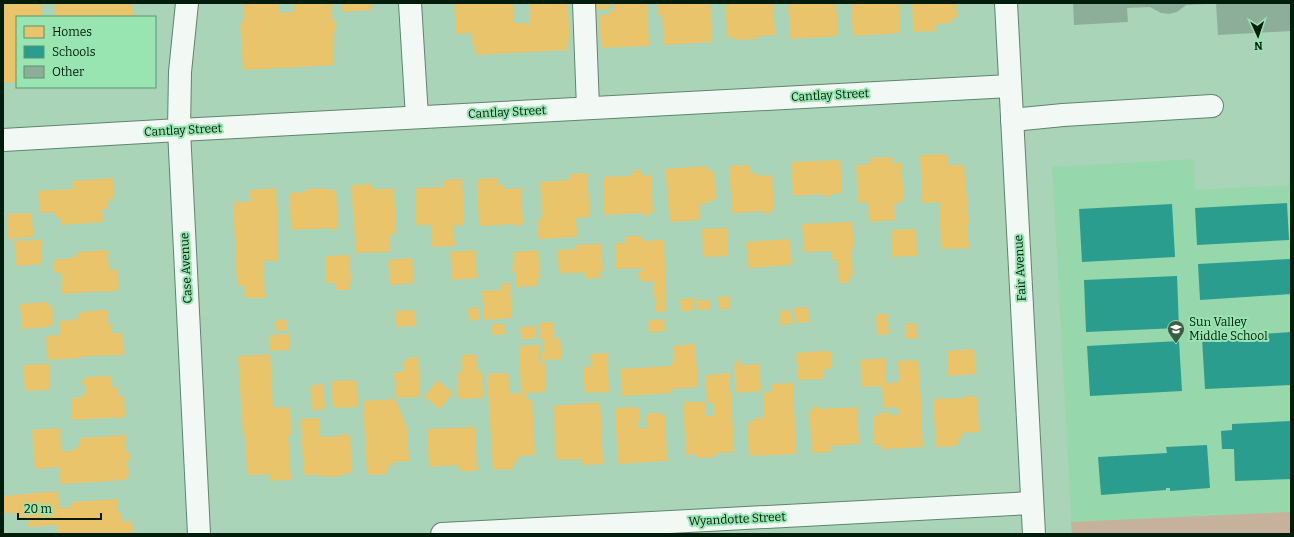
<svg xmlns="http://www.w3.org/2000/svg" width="1294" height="537" viewBox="0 0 1294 537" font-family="Bitter,serif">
<rect width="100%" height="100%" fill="#aad4b7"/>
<path fill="#96d8ac" d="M 1194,159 L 1195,190 L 1291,185 L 1291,534 L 1072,534 L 1052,167 Z"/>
<path fill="#c6b29c" d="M 1291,512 L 1291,534 L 1072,534 L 1071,522 Z"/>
<g fill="#e9c46a">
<path d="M 3,3 L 41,3 L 42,17 L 17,17 L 17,82 L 3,83 Z"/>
<path d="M 54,3 L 132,3 L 133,17 L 55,17 Z"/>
<path d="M 243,3 L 278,3 L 279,13 L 294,12 L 293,3 L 331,3 L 332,20 L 336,20 L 336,33 L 333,33 L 334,65 L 243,70 L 240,23 L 244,22 Z"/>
<path d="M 342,3 L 372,3 L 372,10 L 342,12 Z"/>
<path d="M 454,3 L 513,3 L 514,23 L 530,23 L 529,3 L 567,3 L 570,39 L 568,39 L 568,50 L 475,55 L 474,44 L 472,44 L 471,33 L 456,34 Z"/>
<path d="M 589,3 L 610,3 L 610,9 L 589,10 Z"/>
<path d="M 613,3 L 647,3 L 649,46 L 601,48 L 599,15 L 610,14 L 610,11 L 613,10 Z"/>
<path d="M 658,3 L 710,3 L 712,42 L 664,45 L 662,15 L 658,15 Z"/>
<path d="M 725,3 L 773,3 L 775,35 L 757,36 L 758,39 L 736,40 L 736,38 L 727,38 Z"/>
<path d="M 790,3 L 795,3 L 795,5 L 797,4 L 797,3 L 836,3 L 838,36 L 790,39 L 788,5 L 790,5 Z"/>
<path d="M 851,3 L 899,3 L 900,33 L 853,36 Z"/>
<path d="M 912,3 L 956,3 L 957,18 L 951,18 L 952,23 L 935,24 L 935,31 L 913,32 Z"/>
<path d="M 947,154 L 948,165 L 964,165 L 969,224 L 967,224 L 969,248 L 941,249 L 939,202 L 922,203 L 920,155 Z"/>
<path d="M 891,157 L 891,163 L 901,163 L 904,200 L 901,201 L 901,203 L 894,204 L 895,220 L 869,222 L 868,202 L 858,203 L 856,165 L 870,164 L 869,158 Z"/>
<path d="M 840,160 L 842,193 L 830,194 L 830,197 L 825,198 L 824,194 L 793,196 L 791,162 Z"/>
<path d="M 750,165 L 750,173 L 757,173 L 757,176 L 772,175 L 774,210 L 770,211 L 770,214 L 764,214 L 764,211 L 732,213 L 729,166 Z"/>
<path d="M 708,166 L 708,171 L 714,171 L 716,200 L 710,200 L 710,203 L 699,204 L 700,220 L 670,222 L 665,169 Z"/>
<path d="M 642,170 L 642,176 L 651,175 L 653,212 L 649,212 L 649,216 L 644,216 L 644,213 L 604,215 L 603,177 L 631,176 L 631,171 Z"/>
<path d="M 587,173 L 590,217 L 576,218 L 577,237 L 538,239 L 537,220 L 542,219 L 540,182 L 569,180 L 569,174 Z"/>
<path d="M 113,178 L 114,199 L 107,200 L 107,209 L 102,209 L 103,222 L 61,225 L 60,217 L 55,217 L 54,212 L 40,213 L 38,191 L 73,189 L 72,181 Z"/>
<path d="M 497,178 L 498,185 L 503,185 L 503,189 L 521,188 L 523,224 L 520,224 L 520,226 L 514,226 L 514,224 L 479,226 L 477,179 Z"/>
<path d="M 462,179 L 464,223 L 461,224 L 461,226 L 455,226 L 455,224 L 453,224 L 455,246 L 432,247 L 431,225 L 416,225 L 415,188 L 444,187 L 443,180 Z"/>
<path d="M 372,184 L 372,189 L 394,189 L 396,234 L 390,234 L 390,252 L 356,253 L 351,185 Z"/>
<path d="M 276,188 L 278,236 L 277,236 L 278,261 L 263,261 L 265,298 L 245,298 L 244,286 L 237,286 L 233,202 L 249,202 L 249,190 Z"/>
<path d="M 326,188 L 326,190 L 336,190 L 338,227 L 335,227 L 335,230 L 330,230 L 329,228 L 291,230 L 289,193 L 306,192 L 306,189 Z"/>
<path d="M 31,213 L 34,237 L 8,239 L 7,214 Z"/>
<path d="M 852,222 L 854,249 L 851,249 L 853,275 L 849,275 L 849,283 L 839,283 L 837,260 L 832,260 L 831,251 L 804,252 L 802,224 Z"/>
<path d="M 727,228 L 728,256 L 703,257 L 702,229 Z"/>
<path d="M 916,229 L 917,256 L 892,257 L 891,230 Z"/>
<path d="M 626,236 L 641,236 L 641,241 L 664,240 L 666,299 L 654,299 L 653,281 L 642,282 L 642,280 L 639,280 L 638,272 L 642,272 L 641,268 L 616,269 L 615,243 L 626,243 Z"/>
<path d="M 790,239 L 791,265 L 748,268 L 746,242 Z"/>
<path d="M 41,240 L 42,264 L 16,266 L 14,241 Z"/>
<path d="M 601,244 L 603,271 L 599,271 L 599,278 L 585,279 L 585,273 L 559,273 L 557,250 L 576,249 L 576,245 Z"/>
<path d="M 107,250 L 109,270 L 117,270 L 119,285 L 117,286 L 118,291 L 102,292 L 102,291 L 62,294 L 61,273 L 53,273 L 53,260 L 73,258 L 73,255 L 77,255 L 77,252 Z"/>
<path d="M 475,250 L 477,278 L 452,280 L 450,252 Z"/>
<path d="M 538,250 L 540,278 L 537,278 L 538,286 L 516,287 L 515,271 L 512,271 L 512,267 L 514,267 L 514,252 Z"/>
<path d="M 349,255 L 351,282 L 349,282 L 349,290 L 336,290 L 336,283 L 326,283 L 325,256 Z"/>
<path d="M 412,258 L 414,283 L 390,285 L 388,260 Z"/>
<path d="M 502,283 L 510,283 L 512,318 L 484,320 L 482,291 L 502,290 Z"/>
<path d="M 729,296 L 730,309 L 719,309 L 718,297 Z"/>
<path d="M 693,298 L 694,310 L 681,312 L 680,299 Z"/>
<path d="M 665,299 L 666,312 L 656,312 L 655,300 Z"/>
<path d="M 696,300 L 709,300 L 709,310 L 697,310 Z"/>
<path d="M 48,302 L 48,305 L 52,305 L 53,324 L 49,325 L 49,327 L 22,329 L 20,304 Z"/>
<path d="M 478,307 L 479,320 L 469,321 L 468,308 Z"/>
<path d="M 808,307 L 809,322 L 795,323 L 794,308 Z"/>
<path d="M 107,310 L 108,324 L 111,324 L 111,333 L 122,333 L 124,355 L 82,356 L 82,358 L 47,360 L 46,336 L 60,335 L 60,321 L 76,320 L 75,317 L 79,317 L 79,312 Z"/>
<path d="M 414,310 L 416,326 L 396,327 L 395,311 Z"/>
<path d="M 790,310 L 792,324 L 780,325 L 779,311 Z"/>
<path d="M 876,314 L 887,314 L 889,334 L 877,335 Z"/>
<path d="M 286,319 L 287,330 L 276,331 L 275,320 Z"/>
<path d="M 664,319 L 665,331 L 649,333 L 648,321 Z"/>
<path d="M 554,322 L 554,338 L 560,338 L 562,359 L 544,360 L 545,363 L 542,363 L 541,352 L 544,352 L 544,339 L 540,340 L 539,323 Z"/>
<path d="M 916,323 L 917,338 L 906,339 L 905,324 Z"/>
<path d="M 492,324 L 504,324 L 505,334 L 492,335 Z"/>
<path d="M 535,326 L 536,338 L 521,340 L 520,327 Z"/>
<path d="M 289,334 L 290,350 L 270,351 L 269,335 Z"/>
<path d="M 695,344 L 698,387 L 672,389 L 672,393 L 622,396 L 620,369 L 671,366 L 671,361 L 674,361 L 673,346 Z"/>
<path d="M 539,345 L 540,364 L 545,364 L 546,392 L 526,393 L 527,400 L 532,400 L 535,455 L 518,456 L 518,462 L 513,462 L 514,469 L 493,470 L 487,374 L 508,373 L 510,394 L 521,393 L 519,346 Z"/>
<path d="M 974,349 L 976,374 L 948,376 L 947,351 Z"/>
<path d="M 822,351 L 831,352 L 832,369 L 823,369 L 823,379 L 798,380 L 796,353 Z"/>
<path d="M 607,353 L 609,392 L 585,393 L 583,367 L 591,367 L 590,354 Z"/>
<path d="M 270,354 L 273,408 L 290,407 L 291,434 L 288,435 L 291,480 L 270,481 L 269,474 L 247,475 L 245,436 L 243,436 L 238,356 Z"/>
<path d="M 476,354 L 477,371 L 482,371 L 483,398 L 458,399 L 457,372 L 462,372 L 461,355 Z"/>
<path d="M 418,356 L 420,397 L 396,398 L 394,372 L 404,372 L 403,363 L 408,358 Z"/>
<path d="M 885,358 L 886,383 L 899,382 L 898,361 L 918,360 L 922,415 L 921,415 L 923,447 L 885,449 L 885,450 L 881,450 L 881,445 L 874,445 L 873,416 L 879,415 L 879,413 L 889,412 L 889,415 L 899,415 L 898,407 L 883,408 L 882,386 L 862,387 L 860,360 Z"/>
<path d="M 740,360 L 741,365 L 759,364 L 761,391 L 736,393 L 734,367 L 736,367 L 735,361 Z"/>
<path d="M 49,364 L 50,390 L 25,391 L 23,365 Z"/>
<path d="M 729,373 L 730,393 L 731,393 L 734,452 L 716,453 L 716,457 L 695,458 L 695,454 L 686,455 L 683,402 L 706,402 L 706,416 L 714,416 L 713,403 L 707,403 L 705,375 Z"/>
<path d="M 111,376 L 112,387 L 117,387 L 117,396 L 124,396 L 125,417 L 72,420 L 71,398 L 82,398 L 81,394 L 86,394 L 86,385 L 82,385 L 82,380 L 85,380 L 85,377 Z"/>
<path d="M 356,380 L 358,407 L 333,408 L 331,381 Z"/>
<path d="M 437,380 L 453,393 L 440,409 L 424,397 Z"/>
<path d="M 793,383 L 796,454 L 749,456 L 747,422 L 753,422 L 753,418 L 764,418 L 763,392 L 771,392 L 771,384 Z"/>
<path d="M 323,384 L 325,409 L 312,410 L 310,386 Z"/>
<path d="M 966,395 L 972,395 L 972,397 L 977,397 L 979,432 L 962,433 L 962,439 L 957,439 L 957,446 L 936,447 L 933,399 L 967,398 Z"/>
<path d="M 395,399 L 407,428 L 409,461 L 393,462 L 393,465 L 387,466 L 388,474 L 367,475 L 363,401 Z"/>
<path d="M 600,402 L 603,464 L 582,465 L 582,459 L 555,460 L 554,406 Z"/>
<path d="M 813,406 L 818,406 L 818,409 L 857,407 L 859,444 L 830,446 L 831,452 L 812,453 L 809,410 L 813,409 Z"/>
<path d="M 636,407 L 637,409 L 640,409 L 640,422 L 638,422 L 638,428 L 647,428 L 646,416 L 648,416 L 648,413 L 660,413 L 661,415 L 665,415 L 667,461 L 618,464 L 615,408 Z"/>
<path d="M 319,418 L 320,437 L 341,436 L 340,434 L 346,433 L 346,435 L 350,435 L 352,473 L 341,474 L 341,476 L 322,477 L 322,475 L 304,475 L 300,419 Z"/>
<path d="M 475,427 L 477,471 L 459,471 L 458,465 L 429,467 L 427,429 Z"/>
<path d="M 60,428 L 61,451 L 72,451 L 80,444 L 80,438 L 125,435 L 126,452 L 129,452 L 130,462 L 126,462 L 126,466 L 128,465 L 129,475 L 126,475 L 127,480 L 60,484 L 59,467 L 35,469 L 32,430 Z"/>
<path d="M 58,491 L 59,508 L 72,507 L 71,502 L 117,499 L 118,513 L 121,513 L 121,522 L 132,521 L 133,534 L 58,534 L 58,525 L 28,527 L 27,517 L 17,518 L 16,513 L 3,513 L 3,496 Z"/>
</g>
<g fill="#2a9d8f">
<path d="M 1287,203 L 1289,240 L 1197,245 L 1195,208 Z"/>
<path d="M 1172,204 L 1175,257 L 1082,262 L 1079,209 Z"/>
<path d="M 1290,259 L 1291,294 L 1200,300 L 1198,264 Z"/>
<path d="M 1177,276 L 1179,328 L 1086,332 L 1084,280 Z"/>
<path d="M 1291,332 L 1291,385 L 1205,389 L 1202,338 Z"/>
<path d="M 1179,341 L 1182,391 L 1090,396 L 1087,346 Z"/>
<path d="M 1291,421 L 1291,479 L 1235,481 L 1234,449 L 1222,449 L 1221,431 L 1232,430 L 1232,424 Z"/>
<path d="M 1207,445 L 1210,488 L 1170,491 L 1170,488 L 1166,488 L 1166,490 L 1101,495 L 1098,457 L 1167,453 L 1166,447 Z"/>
</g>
<g fill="#8daf99">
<path d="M 1073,3 L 1205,3 L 1205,4 L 1186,5 L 1177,12 L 1169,14 L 1161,13 L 1150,7 L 1127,8 L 1128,22 L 1074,25 Z"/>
<path d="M 1216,3 L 1291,3 L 1291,31 L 1218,35 Z"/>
</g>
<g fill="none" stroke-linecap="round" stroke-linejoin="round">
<defs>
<g id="minor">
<path d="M 187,3 L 180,72 L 179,130 L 199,534"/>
<path d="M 410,3 L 417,117"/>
<path d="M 584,3 L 588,108"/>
<path d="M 1006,3 L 1034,534"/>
<path d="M 1012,120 L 1063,115 L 1212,106"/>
<path d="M 3,140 L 179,130 L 1010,86"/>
<path d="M 442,534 L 1032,503"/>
</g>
</defs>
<use href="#minor" stroke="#60846e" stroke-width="24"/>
<use href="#minor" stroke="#f2f9f4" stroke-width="22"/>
</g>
<defs>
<symbol id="school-pin" viewBox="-11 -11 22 30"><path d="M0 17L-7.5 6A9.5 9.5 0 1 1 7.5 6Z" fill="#3b5d47" stroke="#98e5b1"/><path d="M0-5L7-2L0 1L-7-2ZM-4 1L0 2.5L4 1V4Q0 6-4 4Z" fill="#fff"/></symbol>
</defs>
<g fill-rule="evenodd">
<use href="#school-pin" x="1166" y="319" width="20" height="27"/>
</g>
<g text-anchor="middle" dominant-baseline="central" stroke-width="4" stroke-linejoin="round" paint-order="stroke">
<g font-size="12" fill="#001d0b" stroke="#98e5b1">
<text transform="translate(830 95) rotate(-3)">Cantlay Street</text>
<text transform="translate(507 112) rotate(-3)">Cantlay Street</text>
<text transform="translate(183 130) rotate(-3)">Cantlay Street</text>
<text transform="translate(186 268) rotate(-93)">Case Avenue</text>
<text transform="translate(1020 268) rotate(-93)">Fair Avenue</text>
<text transform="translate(737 519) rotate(-3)">Wyandotte Street</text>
</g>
<g font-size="12" fill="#001d0b" stroke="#98e5b1" text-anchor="start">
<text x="1189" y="322">Sun Valley<tspan x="1189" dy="14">Middle School</tspan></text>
</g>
</g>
<rect width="1294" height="537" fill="none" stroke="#001d0b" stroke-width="8"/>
<rect x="16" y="16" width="140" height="72" fill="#98e5b1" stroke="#5b956f"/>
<rect x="24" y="26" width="20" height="12" fill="#e9c46a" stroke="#5b956f"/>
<text x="52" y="36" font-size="12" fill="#001d0b">Homes</text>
<rect x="24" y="46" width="20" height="12" fill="#2a9d8f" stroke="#5b956f"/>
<text x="52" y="56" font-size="12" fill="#001d0b">Schools</text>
<rect x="24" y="66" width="20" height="12" fill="#8daf99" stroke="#5b956f"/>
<text x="52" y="76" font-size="12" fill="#001d0b">Other</text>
<g transform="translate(1258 36) rotate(177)" stroke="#98e5b1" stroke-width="3" paint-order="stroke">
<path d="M0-3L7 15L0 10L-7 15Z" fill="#001d0b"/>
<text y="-6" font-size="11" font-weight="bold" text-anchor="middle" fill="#001d0b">N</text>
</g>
<path d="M18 513v6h83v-6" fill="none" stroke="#001d0b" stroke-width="2"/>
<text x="24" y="513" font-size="12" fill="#001d0b" stroke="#98e5b1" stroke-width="3" paint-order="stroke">20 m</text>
</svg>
